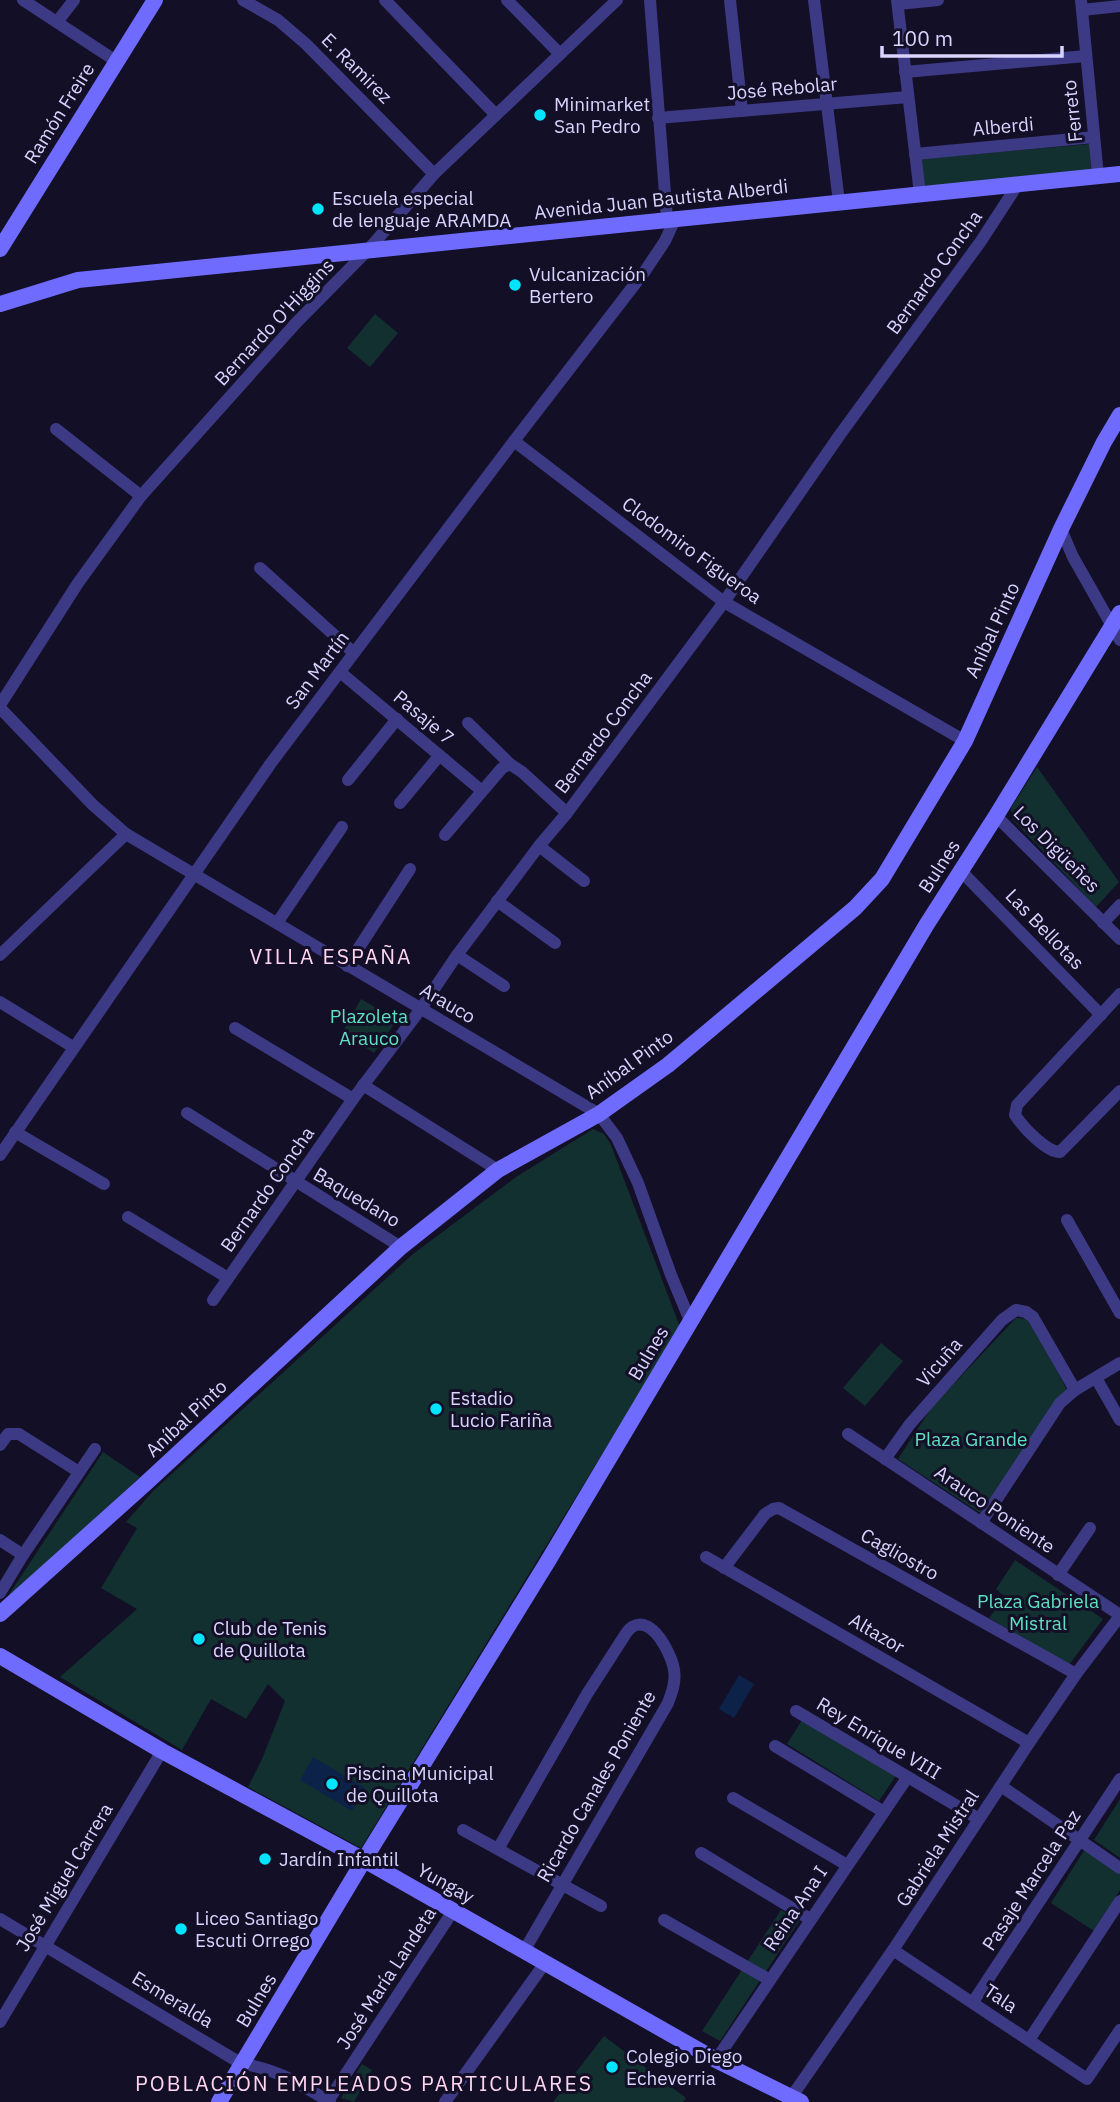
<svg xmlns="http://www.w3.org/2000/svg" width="1120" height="2102" viewBox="0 0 1120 2102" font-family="'IBM Plex Sans',sans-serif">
<rect width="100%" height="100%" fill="#130f26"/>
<g fill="#12302f">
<path d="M 1089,144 L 1091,170 L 924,188 L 919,159 Z"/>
<path d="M 375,314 L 398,333 L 370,367 L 347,348 Z"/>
<path d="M 1037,767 L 1119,882 L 1096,907 L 1012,819 L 1011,808 Z"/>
<path d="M 361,999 L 397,1020 L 374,1053 L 342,1033 Z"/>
<path d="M 593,1129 L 604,1134 L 611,1145 L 680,1327 L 361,1848 L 248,1787 L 262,1759 L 285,1701 L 268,1684 L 246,1719 L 211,1699 L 182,1750 L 60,1677 L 137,1609 L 101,1588 L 137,1528 L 126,1522 L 153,1491 L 413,1254 L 516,1177 Z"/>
<path d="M 1016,1318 L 1030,1319 L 1068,1392 L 980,1513 L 898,1459 L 932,1407 Z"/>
<path d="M 881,1343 L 903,1361 L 865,1406 L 843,1388 Z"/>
<path d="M 103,1452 L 140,1477 L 6,1599 Z"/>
<path d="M 1015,1560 L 1103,1619 L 1069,1665 L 989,1618 L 1005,1597 L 996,1589 Z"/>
<path d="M 802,1720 L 897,1774 L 879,1801 L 787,1744 Z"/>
<path d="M 1120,1799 L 1120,1858 L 1094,1840 Z"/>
<path d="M 1085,1849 L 1120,1874 L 1120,1890 L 1094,1931 L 1051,1903 Z"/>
<path d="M 781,1910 L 800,1920 L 720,2041 L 702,2031 Z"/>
<path d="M 604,2036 L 686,2098 L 683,2102 L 553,2102 Z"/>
<path d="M 362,2064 L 372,2070 L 354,2102 L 341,2098 Z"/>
</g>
<g fill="#0c2248">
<path d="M 739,1675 L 754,1684 L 734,1718 L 719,1709 Z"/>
<path d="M 313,1757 L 365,1788 L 352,1811 L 300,1780 Z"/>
</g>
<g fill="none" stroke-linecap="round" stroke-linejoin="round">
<g stroke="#3d3a85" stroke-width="12">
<path d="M 23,0 L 116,61"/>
<path d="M 243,0 L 278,20 L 306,44 L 434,174"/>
<path d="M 385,0 L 496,115"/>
<path d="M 507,0 L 560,54"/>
<path d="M 650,0 L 667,219"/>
<path d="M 730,0 L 742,111"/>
<path d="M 814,0 L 839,202"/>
<path d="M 897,0 L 920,194"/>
<path d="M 1081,0 L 1098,176"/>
<path d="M 898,4 L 938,0"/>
<path d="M 1082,10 L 1120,6"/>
<path d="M 57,22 L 74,0"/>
<path d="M 905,72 L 1086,56"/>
<path d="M 658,118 L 908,97"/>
<path d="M 915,154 L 1094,137"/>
<path d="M 56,429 L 141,496"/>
<path d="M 514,441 L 724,602 L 965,741"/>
<path d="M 1061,529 L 1073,557 L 1120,640"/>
<path d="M 260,568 L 354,653"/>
<path d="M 340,672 L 482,791"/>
<path d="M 0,705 L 78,583 L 141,496 L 296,323 L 368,250 L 434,174 L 617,0"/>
<path d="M 0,708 L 93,805 L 126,834 L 599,1114 L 617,1138 L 638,1183 L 671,1275 L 691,1323"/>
<path d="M 468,723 L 510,764 L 522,772 L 567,813"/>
<path d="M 348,780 L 397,719"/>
<path d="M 400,803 L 439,756"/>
<path d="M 996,816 L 1120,939"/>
<path d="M 445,835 L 502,768 L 510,764"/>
<path d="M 539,846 L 584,881"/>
<path d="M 961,871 L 1101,1015"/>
<path d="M 497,901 L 555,943"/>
<path d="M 277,923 L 342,827"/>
<path d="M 1103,923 L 1120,905"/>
<path d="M 0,955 L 126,834"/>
<path d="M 457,955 L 504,986"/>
<path d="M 347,966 L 410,869"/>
<path d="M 1120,994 L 1017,1105 L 1015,1115 C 1023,1127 1046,1152 1060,1152 L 1120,1091"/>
<path d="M 0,1002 L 73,1047"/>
<path d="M 235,1028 L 353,1099"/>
<path d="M 363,1085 L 498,1170"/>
<path d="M 187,1113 L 401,1247"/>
<path d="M 15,1132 L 104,1184"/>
<path d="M 0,1155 L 271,763 L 514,441 L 645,271 L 665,241 L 676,217"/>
<path d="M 128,1217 L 228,1278"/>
<path d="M 1067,1220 L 1120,1313"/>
<path d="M 213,1300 L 353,1099 L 420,1010 L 457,955 L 539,846 L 567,813 L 724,602 L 839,436 L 981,241 L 1018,184"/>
<path d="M 1096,1378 L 1120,1420"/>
<path d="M 848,1434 L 1120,1615"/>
<path d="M 0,1445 L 8,1434 L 19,1434 L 79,1472"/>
<path d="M 885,1459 L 910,1424 L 1002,1320 L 1016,1310 L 1026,1312 L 1033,1317 L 1075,1390"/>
<path d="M 981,1523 L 1060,1403 L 1075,1390 L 1120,1363"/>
<path d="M 0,1540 L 23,1555"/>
<path d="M 706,1557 L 1029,1743"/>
<path d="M 724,1568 L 765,1514 L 773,1509 L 779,1508 L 1076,1674"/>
<path d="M 1058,1575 L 1090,1528"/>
<path d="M 0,1593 L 23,1555 L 95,1449"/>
<path d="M 796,1711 L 979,1819"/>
<path d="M 775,1746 L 884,1812"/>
<path d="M 1001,1786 L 1120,1868"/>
<path d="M 733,1798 L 847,1865"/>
<path d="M 463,1830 L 601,1906"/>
<path d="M 498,1849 L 587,1694 L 625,1635 C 625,1634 631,1627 632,1627 C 652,1614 672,1655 674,1670 C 676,1682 672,1692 668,1703 L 524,1951"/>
<path d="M 701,1853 L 810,1919"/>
<path d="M 0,1919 L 242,2064 C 276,2068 301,2085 330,2102"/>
<path d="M 664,1920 L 770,1980"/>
<path d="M 893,1950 L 1087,2079 L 1120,2030"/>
<path d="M 973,2002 L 1120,1779"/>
<path d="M 0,2022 L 162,1751"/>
<path d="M 1029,2040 L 1120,1901"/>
<path d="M 716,2060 L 907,1778"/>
<path d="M 328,2101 L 453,1911"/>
<path d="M 445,2102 L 545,1963"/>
<path d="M 788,2102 L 893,1950 L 1029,1743 L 1076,1674 L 1120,1616"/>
</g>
<g stroke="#6f6bff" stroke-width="16">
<path d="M 0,249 L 155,0"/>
<path d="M 0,304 L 78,280 L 1120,174"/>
<path d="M 0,1614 L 146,1483 L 401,1247 L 498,1170 L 599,1114 L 668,1065 L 855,908 L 882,879 L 965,741 L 1061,529 L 1104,442 L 1120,415"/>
<path d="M 0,1656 L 162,1751 L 364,1860 L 716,2060 L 801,2102"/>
<path d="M 219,2102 L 364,1860 L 548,1561 L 927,924 L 996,816 L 1120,613"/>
</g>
</g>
<g fill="#00e5ff" stroke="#130f26" stroke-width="2.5">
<circle cx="540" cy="115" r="7"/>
<circle cx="318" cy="209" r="7"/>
<circle cx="515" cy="285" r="7"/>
<circle cx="436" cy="1409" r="7"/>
<circle cx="199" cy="1639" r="7"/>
<circle cx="332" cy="1784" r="7"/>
<circle cx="265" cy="1859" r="7"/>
<circle cx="181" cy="1929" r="7"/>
<circle cx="612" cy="2067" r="7"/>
</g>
<g text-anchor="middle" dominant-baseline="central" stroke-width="6" stroke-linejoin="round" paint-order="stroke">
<g font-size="19" fill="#d9d4ff" stroke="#130f26">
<text transform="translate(357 68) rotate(45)">E. Ramirez</text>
<text transform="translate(782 88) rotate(-5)">José Rebolar</text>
<text transform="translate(1072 111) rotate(-96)">Ferreto</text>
<text transform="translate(59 113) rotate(-58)">Ramón Freire</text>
<text transform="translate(1003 126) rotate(-5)">Alberdi</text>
<text transform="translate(661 199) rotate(-6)">Avenida Juan Bautista Alberdi</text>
<text transform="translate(934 272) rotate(-54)">Bernardo Concha</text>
<text transform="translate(274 322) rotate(-47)">Bernardo O'Higgins</text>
<text transform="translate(692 550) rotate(36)">Clodomiro Figueroa</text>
<text transform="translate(992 630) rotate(-65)">Aníbal Pinto</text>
<text transform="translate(317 670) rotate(-53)">San Martín</text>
<text transform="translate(424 717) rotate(40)">Pasaje 7</text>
<text transform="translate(603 732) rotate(-53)">Bernardo Concha</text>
<text transform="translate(1057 849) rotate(45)">Los Digüeñes</text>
<text transform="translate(939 866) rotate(-57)">Bulnes</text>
<text transform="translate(1045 929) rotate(46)">Las Bellotas</text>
<text transform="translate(448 1003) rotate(30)">Arauco</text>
<text transform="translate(629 1064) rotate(-36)">Aníbal Pinto</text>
<text transform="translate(267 1189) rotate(-55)">Bernardo Concha</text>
<text transform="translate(357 1197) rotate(31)">Baquedano</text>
<text transform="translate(648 1353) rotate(-59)">Bulnes</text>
<text transform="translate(939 1362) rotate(-49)">Vicuña</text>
<text transform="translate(186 1418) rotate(-43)">Aníbal Pinto</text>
<text transform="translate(995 1509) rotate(34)">Arauco Poniente</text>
<text transform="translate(900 1554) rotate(29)">Cagliostro</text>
<text transform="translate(877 1633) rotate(30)">Altazor</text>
<text transform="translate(879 1738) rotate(31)">Rey Enrique VIII</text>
<text transform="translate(596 1786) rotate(-60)">Ricardo Canales Poniente</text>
<text transform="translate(937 1848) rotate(-57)">Gabriela Mistral</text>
<text transform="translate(64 1877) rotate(-59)">José Miguel Carrera</text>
<text transform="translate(1031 1880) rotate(-57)">Pasaje Marcela Paz</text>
<text transform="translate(446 1883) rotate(29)">Yungay</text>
<text transform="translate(795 1908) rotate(-56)">Reina Ana I</text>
<text transform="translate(386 1978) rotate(-57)">José María Landeta</text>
<text transform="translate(1001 1998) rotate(34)">Tala</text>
<text transform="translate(173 1999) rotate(31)">Esmeralda</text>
<text transform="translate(256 2000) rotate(-59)">Bulnes</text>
</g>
<g font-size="19" fill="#d9d4ff" stroke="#130f26" text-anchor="start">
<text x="554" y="104">Minimarket<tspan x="554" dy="22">San Pedro</tspan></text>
<text x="332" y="198">Escuela especial<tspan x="332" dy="22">de lenguaje ARAMDA</tspan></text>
<text x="529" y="274">Vulcanización<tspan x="529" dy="22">Bertero</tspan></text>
<text x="450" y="1398">Estadio<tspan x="450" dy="22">Lucio Fariña</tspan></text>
<text x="213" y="1628">Club de Tenis<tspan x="213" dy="22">de Quillota</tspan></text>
<text x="346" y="1773">Piscina Municipal<tspan x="346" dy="22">de Quillota</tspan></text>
<text x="279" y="1859">Jardín Infantil</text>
<text x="195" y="1918">Liceo Santiago<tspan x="195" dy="22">Escuti Orrego</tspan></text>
<text x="626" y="2056">Colegio Diego<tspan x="626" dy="22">Echeverria</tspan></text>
</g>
<g font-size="19" fill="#5fe0c0" stroke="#130f26">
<text x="369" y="1016">Plazoleta<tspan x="369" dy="22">Arauco</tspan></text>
<text x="971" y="1439">Plaza Grande</text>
<text x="1038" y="1601">Plaza Gabriela<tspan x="1038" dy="22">Mistral</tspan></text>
</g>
<g font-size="21" letter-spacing="2" fill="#ffd6f0" stroke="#130f26">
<text x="331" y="956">VILLA ESPAÑA</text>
<text x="364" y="2083">POBLACIÓN EMPLEADOS PARTICULARES</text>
</g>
</g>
<path d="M882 46v10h180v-10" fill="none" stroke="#d9d4ff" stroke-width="3.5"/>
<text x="892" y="46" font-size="21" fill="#d9d4ff" stroke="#130f26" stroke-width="5" paint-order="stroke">100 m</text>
</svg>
